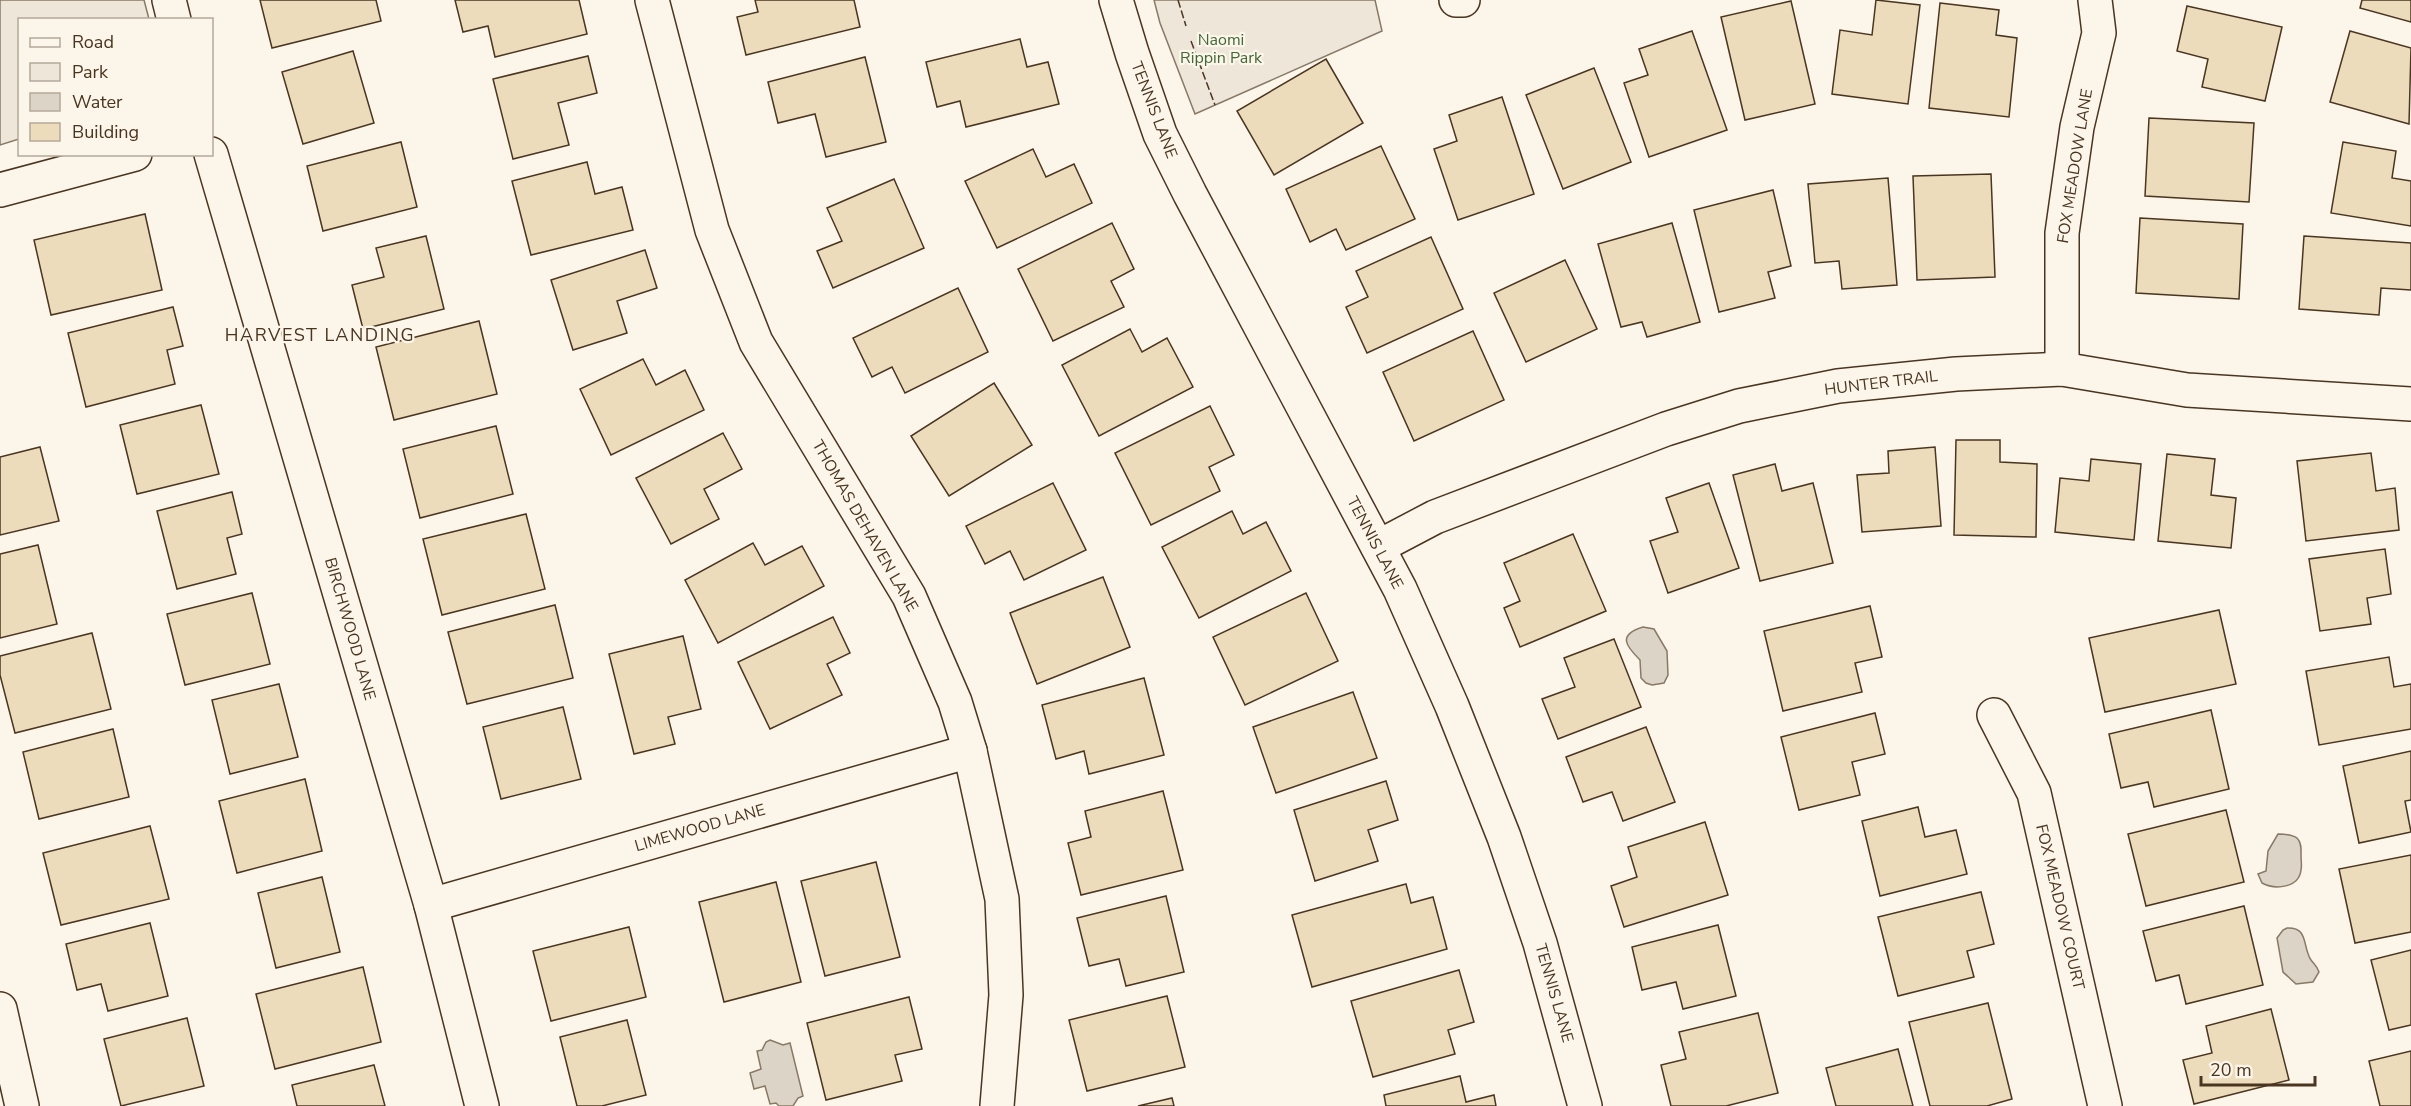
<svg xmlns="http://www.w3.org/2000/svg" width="2411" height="1106" viewBox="0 0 2411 1106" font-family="'Nunito Sans',sans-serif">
<rect width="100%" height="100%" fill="#fbf6e9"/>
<g fill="#ede6d9" stroke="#887966" stroke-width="1.5">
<path d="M 0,0 L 144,0 L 149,19 L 20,20 L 19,139 L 0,145 Z"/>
<path d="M 1154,0 L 1375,0 L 1382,31 L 1195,114 L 1160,23 Z"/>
</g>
<g fill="#dcd4c6" stroke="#887966" stroke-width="1.5">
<path d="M 1643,627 L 1654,629 L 1667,651 L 1668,675 L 1664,683 L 1652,685 L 1646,683 L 1641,678 L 1640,660 C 1626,646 1617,635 1643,627 Z"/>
<path d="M 2278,834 C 2284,834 2292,834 2297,838 C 2302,843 2301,850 2301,856 C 2301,860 2302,866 2301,870 C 2299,888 2275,890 2262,883 L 2258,874 L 2266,871 L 2268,851 Z"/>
<path d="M 2287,928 C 2309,927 2302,946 2311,960 C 2315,965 2317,966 2319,972 L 2313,982 L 2296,984 L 2283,972 L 2277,938 L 2283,930 Z"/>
<path d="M 770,1040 L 783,1045 L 790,1043 L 803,1096 L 798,1098 L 793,1106 L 779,1106 L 776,1103 L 770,1104 L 765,1086 L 754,1089 L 750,1073 L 761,1069 L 757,1051 L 762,1050 L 766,1042 Z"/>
</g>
<g fill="#ecdcbc" stroke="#4a3520" stroke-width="1.5">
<path d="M 260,0 L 376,0 L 381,21 L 272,48 Z"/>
<path d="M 455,0 L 579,0 L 587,34 L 495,57 L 488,26 L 463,32 Z"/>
<path d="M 755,0 L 854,0 L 860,27 L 746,55 L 737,17 L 758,12 Z"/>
<path d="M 1876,0 L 1920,5 L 1908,104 L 1832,94 L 1840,30 L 1872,35 Z"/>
<path d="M 2362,0 L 2411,0 L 2411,22 L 2360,8 Z"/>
<path d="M 1791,1 L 1815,104 L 1745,120 L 1721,17 Z"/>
<path d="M 1940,3 L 1999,10 L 1996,35 L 2017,38 L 2009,117 L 1929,108 Z"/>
<path d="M 2187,6 L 2282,27 L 2265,101 L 2202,87 L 2208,59 L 2177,51 Z"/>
<path d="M 1692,31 L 1727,130 L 1649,157 L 1624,83 L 1648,75 L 1639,49 Z"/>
<path d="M 2350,31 L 2411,48 L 2409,124 L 2330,102 Z"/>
<path d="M 1020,39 L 1027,67 L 1048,62 L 1059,104 L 966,127 L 960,101 L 937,107 L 926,62 Z"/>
<path d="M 353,51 L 374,123 L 303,144 L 282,72 Z"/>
<path d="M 588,56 L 597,93 L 558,103 L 569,145 L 513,159 L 493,79 Z"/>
<path d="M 865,57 L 886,142 L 826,157 L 815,114 L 778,123 L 768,82 Z"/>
<path d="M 1326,59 L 1363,123 L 1274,175 L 1237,111 Z"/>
<path d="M 1594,68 L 1631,162 L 1563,189 L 1526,95 Z"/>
<path d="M 1502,97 L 1534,194 L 1458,220 L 1434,149 L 1457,141 L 1449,115 Z"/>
<path d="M 2149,118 L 2254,123 L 2249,202 L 2145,196 Z"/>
<path d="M 401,142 L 417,207 L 323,231 L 307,166 Z"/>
<path d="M 2343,142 L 2396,151 L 2392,178 L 2411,181 L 2411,226 L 2331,213 Z"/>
<path d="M 1381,146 L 1415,219 L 1346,250 L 1336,229 L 1310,242 L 1286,189 Z"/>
<path d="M 1033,149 L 1046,177 L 1074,164 L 1092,203 L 997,248 L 965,181 Z"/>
<path d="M 587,162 L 595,194 L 622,187 L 633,230 L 531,255 L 512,181 Z"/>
<path d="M 1991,174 L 1995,277 L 1917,280 L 1913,176 Z"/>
<path d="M 1888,178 L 1897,285 L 1842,289 L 1839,261 L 1815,263 L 1808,184 Z"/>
<path d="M 894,179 L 924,248 L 833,288 L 817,251 L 842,241 L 827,208 Z"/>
<path d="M 1773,190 L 1791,266 L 1768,272 L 1775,298 L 1719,312 L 1694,210 Z"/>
<path d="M 145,214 L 162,290 L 51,315 L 34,240 Z"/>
<path d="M 2140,218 L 2243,224 L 2239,299 L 2136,293 Z"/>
<path d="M 1112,223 L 1134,269 L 1111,281 L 1124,307 L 1053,341 L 1018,269 Z"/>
<path d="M 1672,223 L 1700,322 L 1647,337 L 1642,322 L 1621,327 L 1598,244 Z"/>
<path d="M 426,236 L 444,309 L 363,329 L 352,285 L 384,277 L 376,248 Z"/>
<path d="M 2304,236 L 2411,243 L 2411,290 L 2381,288 L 2379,315 L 2299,309 Z"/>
<path d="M 1431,237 L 1463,309 L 1367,353 L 1346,307 L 1368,297 L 1356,271 Z"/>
<path d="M 645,250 L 657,288 L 617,301 L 627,333 L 573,350 L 551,280 Z"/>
<path d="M 1565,260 L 1597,329 L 1526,362 L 1494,293 Z"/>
<path d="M 958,288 L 988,352 L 905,393 L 892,367 L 872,377 L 853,338 Z"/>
<path d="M 173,307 L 183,346 L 167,350 L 175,384 L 86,407 L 68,333 Z"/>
<path d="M 479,321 L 497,394 L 394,420 L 376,347 Z"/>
<path d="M 1130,329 L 1142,352 L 1167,338 L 1193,387 L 1099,436 L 1062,365 Z"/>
<path d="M 1473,331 L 1504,400 L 1414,441 L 1383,372 Z"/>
<path d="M 643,359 L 656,385 L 685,370 L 704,410 L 611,455 L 580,389 Z"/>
<path d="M 994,383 L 1032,445 L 949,496 L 911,436 Z"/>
<path d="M 201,405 L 219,474 L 137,494 L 120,425 Z"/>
<path d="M 1210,406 L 1234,455 L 1209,467 L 1220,491 L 1151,525 L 1115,453 Z"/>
<path d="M 496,426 L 513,494 L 420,518 L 403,449 Z"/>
<path d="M 723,433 L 742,469 L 704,489 L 719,519 L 671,544 L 636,478 Z"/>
<path d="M 1956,440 L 2000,440 L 2000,462 L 2037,464 L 2036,537 L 1954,535 Z"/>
<path d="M 40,447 L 59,521 L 0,535 L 0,457 Z"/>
<path d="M 1935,447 L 1941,526 L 1862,532 L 1857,475 L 1889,473 L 1888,451 Z"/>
<path d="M 2371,453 L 2376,491 L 2395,488 L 2399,530 L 2306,541 L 2297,461 Z"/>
<path d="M 2167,454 L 2215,459 L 2211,495 L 2236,498 L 2231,548 L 2158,541 Z"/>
<path d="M 2091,459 L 2141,464 L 2134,540 L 2055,532 L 2060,478 L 2089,481 Z"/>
<path d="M 1775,464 L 1782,491 L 1813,483 L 1833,563 L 1760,581 L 1733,475 Z"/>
<path d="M 1053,483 L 1086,550 L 1024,580 L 1010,551 L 985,564 L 966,526 Z"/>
<path d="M 1709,483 L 1739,568 L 1668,593 L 1650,541 L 1678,532 L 1666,498 Z"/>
<path d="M 232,492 L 242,534 L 227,538 L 236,574 L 177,589 L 157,511 Z"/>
<path d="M 1232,511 L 1243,534 L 1266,522 L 1291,571 L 1199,618 L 1162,547 Z"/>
<path d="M 526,514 L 545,589 L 442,615 L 423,539 Z"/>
<path d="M 1573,534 L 1606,611 L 1520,647 L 1504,608 L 1520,601 L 1504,563 Z"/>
<path d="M 753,543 L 765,565 L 802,546 L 824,586 L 718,643 L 685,580 Z"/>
<path d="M 38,545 L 57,624 L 0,638 L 0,554 Z"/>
<path d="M 2385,549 L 2391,594 L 2367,598 L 2371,624 L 2320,631 L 2309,559 Z"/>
<path d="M 1103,577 L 1130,647 L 1037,684 L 1010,613 Z"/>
<path d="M 252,593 L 270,664 L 185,685 L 167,614 Z"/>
<path d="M 1306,593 L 1338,661 L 1245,705 L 1213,637 Z"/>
<path d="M 555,605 L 573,678 L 467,704 L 448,632 Z"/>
<path d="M 1870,606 L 1882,657 L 1855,663 L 1862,692 L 1783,711 L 1764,631 Z"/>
<path d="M 2219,610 L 2236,684 L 2105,712 L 2089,638 Z"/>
<path d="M 833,617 L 850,653 L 827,664 L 842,695 L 770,729 L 738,662 Z"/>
<path d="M 92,633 L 111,709 L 15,733 L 0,675 L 0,656 Z"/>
<path d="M 683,636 L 701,709 L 668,717 L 675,744 L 634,754 L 609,654 Z"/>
<path d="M 1614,639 L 1641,707 L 1558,739 L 1542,699 L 1575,687 L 1564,658 Z"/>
<path d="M 2389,657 L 2394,687 L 2411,684 L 2411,729 L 2319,745 L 2306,671 Z"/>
<path d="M 1144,678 L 1164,755 L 1089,774 L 1084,751 L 1056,759 L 1042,705 Z"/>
<path d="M 279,684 L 298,757 L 230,774 L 212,700 Z"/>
<path d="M 1353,692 L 1377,758 L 1276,793 L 1253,727 Z"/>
<path d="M 563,707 L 581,779 L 501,799 L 483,727 Z"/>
<path d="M 2211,710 L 2229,789 L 2154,807 L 2148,782 L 2121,788 L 2109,734 Z"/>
<path d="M 1875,713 L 1885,754 L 1852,762 L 1860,795 L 1799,810 L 1781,737 Z"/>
<path d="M 1646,727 L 1675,802 L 1623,821 L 1612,792 L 1583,802 L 1566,757 Z"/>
<path d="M 113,729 L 129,797 L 39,819 L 23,752 Z"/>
<path d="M 2411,751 L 2411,800 L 2405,801 L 2411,832 L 2359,843 L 2343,766 Z"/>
<path d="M 305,779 L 322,851 L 237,873 L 219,801 Z"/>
<path d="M 1386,781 L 1398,820 L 1368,830 L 1378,861 L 1315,881 L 1294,810 Z"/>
<path d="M 1163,791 L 1183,870 L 1081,895 L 1068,843 L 1091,837 L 1085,811 Z"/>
<path d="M 1918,807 L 1925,837 L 1956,830 L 1967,874 L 1880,896 L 1862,821 Z"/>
<path d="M 2226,810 L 2244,882 L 2146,906 L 2128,834 Z"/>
<path d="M 1705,822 L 1728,895 L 1624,927 L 1611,886 L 1637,877 L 1628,847 Z"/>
<path d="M 150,826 L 169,899 L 61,925 L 43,853 Z"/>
<path d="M 2411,855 L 2411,932 L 2355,943 L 2339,869 Z"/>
<path d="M 876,862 L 900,957 L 825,976 L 801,881 Z"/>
<path d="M 322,877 L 340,952 L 276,968 L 258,893 Z"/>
<path d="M 776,882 L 801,982 L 724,1002 L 699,902 Z"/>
<path d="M 1406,884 L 1411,903 L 1433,897 L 1447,949 L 1312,987 L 1292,915 Z"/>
<path d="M 1981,892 L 1994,944 L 1967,951 L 1974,977 L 1898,996 L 1878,917 Z"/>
<path d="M 1166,896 L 1184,972 L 1126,986 L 1119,959 L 1089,966 L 1077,918 Z"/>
<path d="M 2244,906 L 2263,985 L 2186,1004 L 2179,975 L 2156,981 L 2143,931 Z"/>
<path d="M 150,923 L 168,996 L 108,1011 L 101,984 L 77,990 L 66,944 Z"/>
<path d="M 1718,925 L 1736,996 L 1683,1009 L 1676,982 L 1642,990 L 1632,947 Z"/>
<path d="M 629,927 L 646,997 L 551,1021 L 533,951 Z"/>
<path d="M 2411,950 L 2411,1025 L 2389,1030 L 2371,960 Z"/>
<path d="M 363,967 L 381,1042 L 275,1069 L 256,994 Z"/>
<path d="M 1459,970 L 1474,1022 L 1448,1030 L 1455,1054 L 1373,1077 L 1351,1001 Z"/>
<path d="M 1167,996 L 1185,1067 L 1087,1091 L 1069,1020 Z"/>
<path d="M 909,997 L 922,1049 L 895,1055 L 902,1081 L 826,1100 L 807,1023 Z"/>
<path d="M 1988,1003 L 2012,1099 L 1987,1106 L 1930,1106 L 1909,1022 Z"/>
<path d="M 2271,1009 L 2289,1080 L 2194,1104 L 2183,1060 L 2212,1053 L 2206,1026 Z"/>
<path d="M 1758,1013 L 1778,1093 L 1726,1106 L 1671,1106 L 1661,1065 L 1686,1059 L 1679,1032 Z"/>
<path d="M 187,1018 L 204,1086 L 121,1106 L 104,1039 Z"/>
<path d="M 627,1020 L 646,1095 L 602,1106 L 577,1106 L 560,1037 Z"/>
<path d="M 1898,1049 L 1913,1106 L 1836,1106 L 1826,1068 Z"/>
<path d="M 2411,1051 L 2411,1106 L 2380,1106 L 2369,1061 Z"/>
<path d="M 374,1065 L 385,1106 L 297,1106 L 292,1085 Z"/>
<path d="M 1460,1076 L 1466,1102 L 1494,1095 L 1496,1106 L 1386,1106 L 1384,1095 Z"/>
<path d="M 1172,1098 L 1174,1106 L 1138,1106 Z"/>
</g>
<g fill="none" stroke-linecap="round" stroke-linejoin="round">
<defs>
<g id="minor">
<path d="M 169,0 L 174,20"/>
<path d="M 652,0 L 712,230 L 756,342 L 909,596 L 955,702 L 970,751 L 1002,899 L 1006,995 L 997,1106"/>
<path d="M 1116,0 L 1132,53 L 1160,134 L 1190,194 L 1400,589 L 1452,706 L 1504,837 L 1540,943 L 1585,1106"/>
<path d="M 1456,0 L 1463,0"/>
<path d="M 211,154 L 431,905 L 482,1106"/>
<path d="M 0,190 L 135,154"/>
<path d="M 2062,369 L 2062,233 L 2077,127 L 2099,33 L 2095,0"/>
<path d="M 1378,547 L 1435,517 L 1666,429 L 1739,406 L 1838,386 L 1956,374 L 2062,369 L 2187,390 L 2411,404"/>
<path d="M 1994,715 L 2034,793 L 2105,1106"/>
<path d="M 431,905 L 970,751"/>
<path d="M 0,1009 L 22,1106"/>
</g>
</defs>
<use href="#minor" stroke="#4a3520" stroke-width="36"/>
<use href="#minor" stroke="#fbf6e9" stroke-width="33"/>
<g stroke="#4a3520" stroke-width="1.5" stroke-dasharray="8 3" stroke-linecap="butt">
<path d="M 1178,0 L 1186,26"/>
<path d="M 1191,41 L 1215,105"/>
</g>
</g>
<g text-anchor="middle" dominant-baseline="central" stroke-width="4.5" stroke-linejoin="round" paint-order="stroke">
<g font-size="16" fill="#436837" stroke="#fbf6e9">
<text x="1221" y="40">Naomi<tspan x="1221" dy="18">Rippin Park</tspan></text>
</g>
<g font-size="16" fill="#4a3520" stroke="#fbf6e9">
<text transform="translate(1154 110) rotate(69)">TENNIS LANE</text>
<text transform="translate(2075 166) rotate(-81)">FOX MEADOW LANE</text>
<text transform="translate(1881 383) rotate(-7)">HUNTER TRAIL</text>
<text transform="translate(865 526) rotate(60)">THOMAS DEHAVEN LANE</text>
<text transform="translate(1375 543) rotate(62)">TENNIS LANE</text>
<text transform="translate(350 629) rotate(74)">BIRCHWOOD LANE</text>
<text transform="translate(700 828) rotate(-16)">LIMEWOOD LANE</text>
<text transform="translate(2060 907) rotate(77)">FOX MEADOW COURT</text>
<text transform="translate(1554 993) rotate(74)">TENNIS LANE</text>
</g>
<g font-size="18" letter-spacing="1.5" fill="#4a3520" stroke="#fbf6e9">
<text x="320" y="335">HARVEST LANDING</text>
</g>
</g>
<rect x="18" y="18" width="195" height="138" fill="#fbf6e9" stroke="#b4a999" stroke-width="1.5"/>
<rect x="30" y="38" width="30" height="9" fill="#fbf6e9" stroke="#b4a999" stroke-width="1.5"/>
<text x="72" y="48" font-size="18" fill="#4a3520">Road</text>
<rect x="30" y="63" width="30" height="18" fill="#ede6d9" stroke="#b4a999" stroke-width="1.5"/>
<text x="72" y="78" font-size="18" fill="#4a3520">Park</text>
<rect x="30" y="93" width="30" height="18" fill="#dcd4c6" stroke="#b4a999" stroke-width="1.5"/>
<text x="72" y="108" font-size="18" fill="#4a3520">Water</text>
<rect x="30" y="123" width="30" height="18" fill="#ecdcbc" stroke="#b4a999" stroke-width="1.5"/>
<text x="72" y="138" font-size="18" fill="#4a3520">Building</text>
<path d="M2201 1076v9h114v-9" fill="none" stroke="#4a3520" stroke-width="3"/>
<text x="2210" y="1076" font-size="18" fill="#4a3520" stroke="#fbf6e9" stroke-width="4.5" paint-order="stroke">20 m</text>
</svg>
